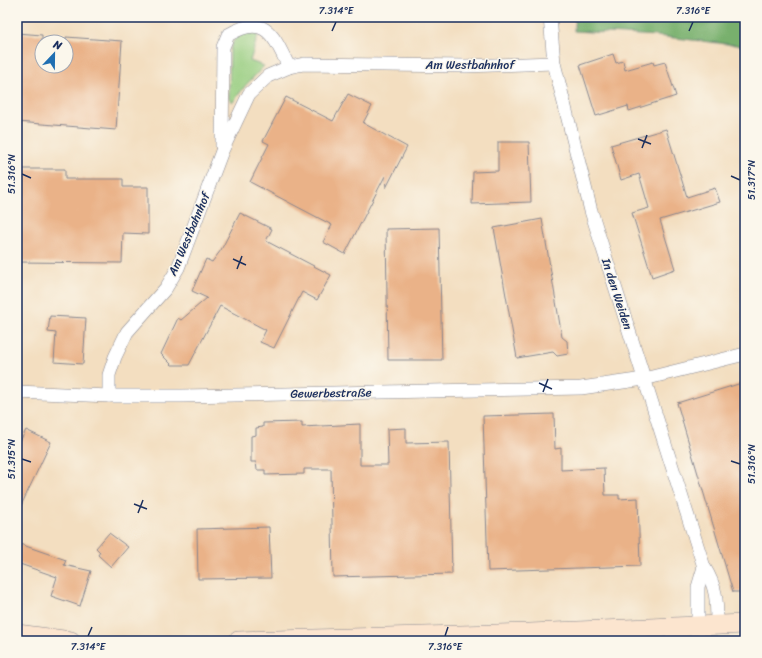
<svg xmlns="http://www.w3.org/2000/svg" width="762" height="658" viewBox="0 0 762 658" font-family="Sriracha,sans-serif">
<rect width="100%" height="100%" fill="#fbf7ec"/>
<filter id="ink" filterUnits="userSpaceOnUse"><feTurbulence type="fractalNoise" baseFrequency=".025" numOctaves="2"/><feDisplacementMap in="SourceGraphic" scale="8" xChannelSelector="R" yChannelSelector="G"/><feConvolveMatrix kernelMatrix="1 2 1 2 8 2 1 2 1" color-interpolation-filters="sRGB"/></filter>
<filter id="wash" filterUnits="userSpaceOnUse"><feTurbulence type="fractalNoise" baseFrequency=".012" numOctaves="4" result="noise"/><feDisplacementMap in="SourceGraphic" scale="16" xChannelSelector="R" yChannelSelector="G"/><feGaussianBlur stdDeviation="0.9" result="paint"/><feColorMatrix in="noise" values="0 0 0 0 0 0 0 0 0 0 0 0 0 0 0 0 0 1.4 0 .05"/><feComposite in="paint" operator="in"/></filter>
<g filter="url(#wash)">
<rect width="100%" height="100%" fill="#f3dec0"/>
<path fill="#95cc7e" stroke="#587e6e" d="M 246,32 L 258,35 L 250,61 L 264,66 L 245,86 L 233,102 L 229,99 L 230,50 L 234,40 Z"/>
<path fill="#78b06d" stroke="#4a7066" d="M 575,17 L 745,17 L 745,46 L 657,36 L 574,31 Z"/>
<g id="blocks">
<g fill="#eab288">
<path d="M 17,33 L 42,35 L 42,66 L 66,66 L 66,37 L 122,41 L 116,130 L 17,122 Z"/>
<path d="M 613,54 L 616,63 L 623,61 L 625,70 L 653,62 L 654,65 L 665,62 L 676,96 L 629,111 L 628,106 L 596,116 L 580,65 Z"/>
<path d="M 348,94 L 372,106 L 363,123 L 407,147 L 386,188 L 385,176 L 345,254 L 323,242 L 332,225 L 250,182 L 269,144 L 263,141 L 286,97 L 333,121 Z"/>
<path d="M 666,129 L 687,197 L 715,188 L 720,202 L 660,220 L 675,269 L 652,277 L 632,213 L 649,208 L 639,174 L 621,180 L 611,145 Z"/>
<path d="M 498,142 L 529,142 L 531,202 L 472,204 L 473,172 L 498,171 Z"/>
<path d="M 17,169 L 65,169 L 65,179 L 123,179 L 123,187 L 148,187 L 148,234 L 123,233 L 122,263 L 17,262 Z"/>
<path d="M 240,213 L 272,229 L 266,241 L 331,275 L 317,300 L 302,292 L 274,348 L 260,342 L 266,330 L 220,306 L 189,365 L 172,365 L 161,354 L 178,318 L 181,320 L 207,298 L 192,291 L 206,259 L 212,262 L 221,250 Z"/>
<path d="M 542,219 L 562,337 L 567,341 L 568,354 L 557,356 L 553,352 L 517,358 L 494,228 Z"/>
<path d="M 439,228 L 442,360 L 388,360 L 386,229 Z"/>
<path d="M 50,316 L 86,318 L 83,364 L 54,362 L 56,333 L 48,332 Z"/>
<path d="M 745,382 L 745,592 L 733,592 L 677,403 Z"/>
<path d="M 554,414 L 555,449 L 561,448 L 561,470 L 604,468 L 605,495 L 619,495 L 619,499 L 638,498 L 640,566 L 488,571 L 483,416 Z"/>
<path d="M 302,422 L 302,427 L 360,424 L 360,465 L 388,465 L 387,429 L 406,428 L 406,443 L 449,442 L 452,574 L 333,577 L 331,469 L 304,469 L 304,474 L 265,475 L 265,470 L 257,470 L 256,462 L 251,462 L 251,436 L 256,435 L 256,428 L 263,427 L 263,423 Z"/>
<path d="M 26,430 L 51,442 L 17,514 L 17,447 Z"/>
<path d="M 269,527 L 271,578 L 198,579 L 197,529 Z"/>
<path d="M 109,533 L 128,547 L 111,567 L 98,555 L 100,552 L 96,548 Z"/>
<path d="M 17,543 L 66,560 L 64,565 L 91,571 L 80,606 L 51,596 L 57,577 L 17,563 Z"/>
</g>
</g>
</g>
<g filter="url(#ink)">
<use href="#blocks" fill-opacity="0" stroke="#87868f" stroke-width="1"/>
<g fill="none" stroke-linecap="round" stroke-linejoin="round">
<defs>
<g id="minor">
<path d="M 550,17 L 554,63 L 591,211 L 704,567 C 717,588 717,601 717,626"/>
<path d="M 222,146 L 223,47 L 228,35 C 266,12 274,37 289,67"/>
<path d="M 17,392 L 109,396 L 182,396 L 581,388 L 644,379 L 745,354"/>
<path d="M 109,396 L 109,375 L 115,357 L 127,332 L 166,288 L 178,268 L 222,151 L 249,94 L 268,76 L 289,67 L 304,64 L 466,66 L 554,63"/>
<path d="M 698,626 L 698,587 L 704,567"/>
</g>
<g id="secondary">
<path d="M 17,634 L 71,641"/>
<path d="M 238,641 L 530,633 L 745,624"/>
</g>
</defs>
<use href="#minor" stroke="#87868f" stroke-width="14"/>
<use href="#secondary" stroke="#87868f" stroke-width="20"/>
<use href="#minor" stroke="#fff" stroke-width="13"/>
<use href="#secondary" stroke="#fce5cf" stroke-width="19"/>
</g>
</g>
<path fill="none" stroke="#1b2f5e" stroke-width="1.5" d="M 332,31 L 336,22M 689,31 L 693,22M 638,139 L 651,144M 642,148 L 647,135M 22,174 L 31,178M 731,176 L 740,180M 233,259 L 246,265M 237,269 L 242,256M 539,383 L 552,389M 543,392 L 548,379M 22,459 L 31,462M 731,461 L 740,464M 134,504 L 147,509M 138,513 L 143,500M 88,636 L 92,627M 445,636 L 448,627"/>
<g text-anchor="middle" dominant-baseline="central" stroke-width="3" stroke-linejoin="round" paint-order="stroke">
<g font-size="12" fill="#1b2f5e" stroke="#fbf7ec">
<text x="470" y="65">Am Westbahnhof</text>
<text transform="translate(189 234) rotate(-67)">Am Westbahnhof</text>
<text transform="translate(617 294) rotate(72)">In den Weiden</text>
<text transform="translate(331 393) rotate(-1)">Gewerbestraße</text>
</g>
</g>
<rect width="762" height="658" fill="none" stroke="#fbf7ec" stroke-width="44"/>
<g transform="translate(54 54) rotate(22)"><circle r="19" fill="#fbf7ec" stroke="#a1a7b3"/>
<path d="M0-3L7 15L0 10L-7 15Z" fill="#1f6fb2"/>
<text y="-6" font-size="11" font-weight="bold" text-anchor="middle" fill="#1b2f5e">N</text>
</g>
<rect x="22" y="22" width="718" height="614" fill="none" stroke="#1b2f5e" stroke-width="1.5"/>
<g font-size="10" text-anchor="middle" fill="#1b2f5e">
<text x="336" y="14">7.314°E</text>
<text x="693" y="14">7.316°E</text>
<text transform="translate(11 174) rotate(-90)" y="4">51.316°N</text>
<text transform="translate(751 180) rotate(-90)" y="4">51.317°N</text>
<text transform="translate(11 459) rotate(-90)" y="4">51.315°N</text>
<text transform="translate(751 464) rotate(-90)" y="4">51.316°N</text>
<text x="88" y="650">7.314°E</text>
<text x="445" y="650">7.316°E</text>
</g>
</svg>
